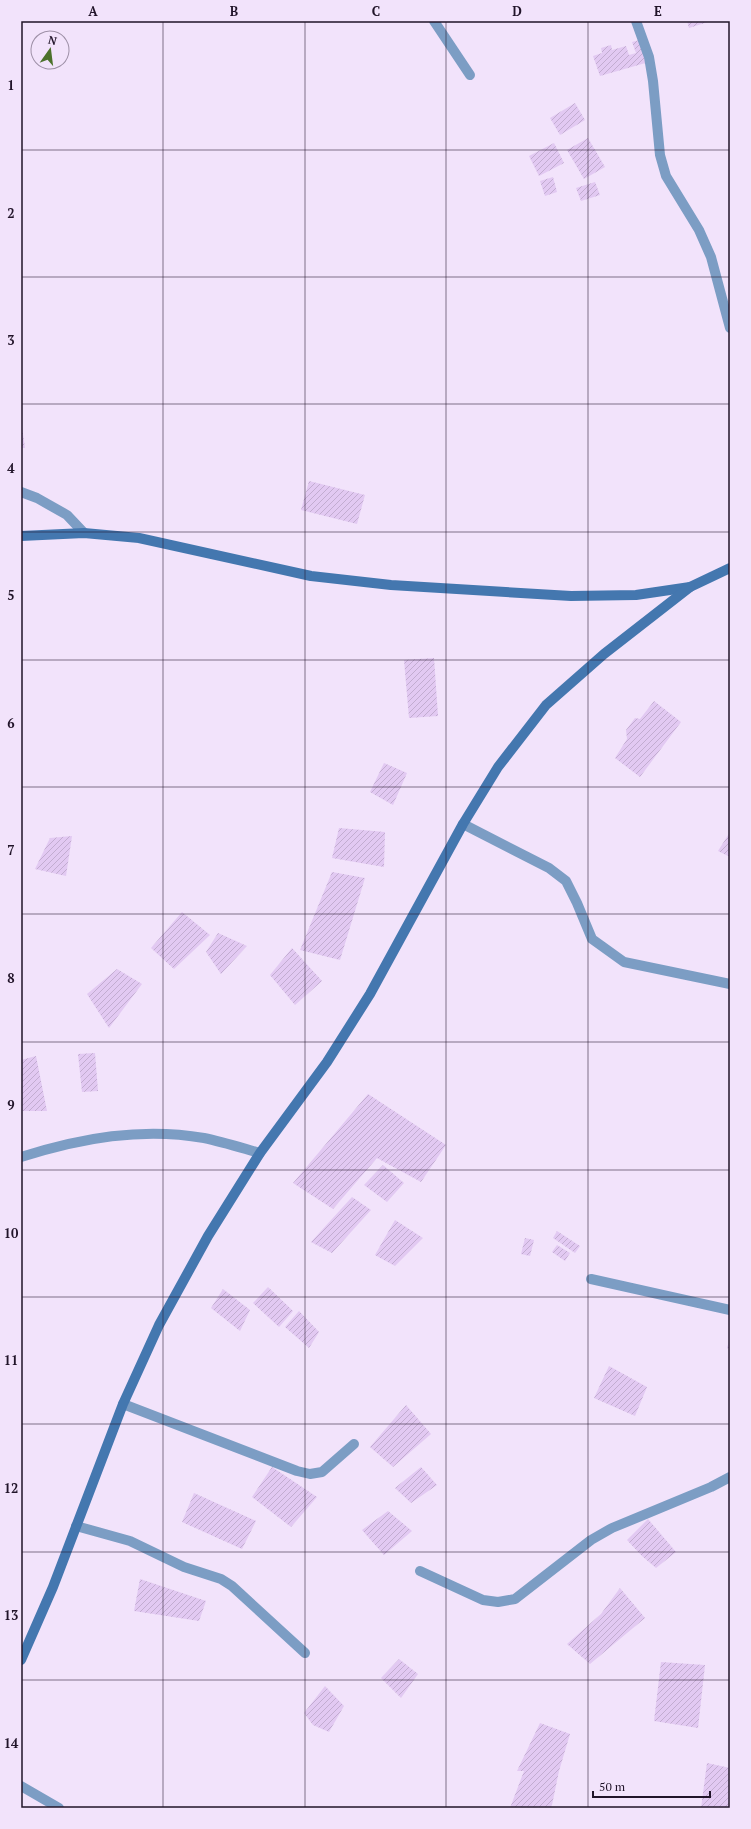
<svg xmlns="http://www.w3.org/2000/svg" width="751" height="1829" viewBox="0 0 751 1829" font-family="'PT Serif',serif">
<defs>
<pattern id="building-hatch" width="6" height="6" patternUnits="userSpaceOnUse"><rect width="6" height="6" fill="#e2c9f2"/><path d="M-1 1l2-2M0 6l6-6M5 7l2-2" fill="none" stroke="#c2acd0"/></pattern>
</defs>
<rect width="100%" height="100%" fill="#f2e3fb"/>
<g fill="url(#building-hatch)">
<path d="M 687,21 L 711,21 L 689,28 Z"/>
<path d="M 643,39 L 649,62 L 600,76 L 593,56 L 602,53 L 601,48 L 611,45 L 612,50 L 626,46 L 629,55 L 636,53 L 632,42 Z"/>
<path d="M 575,103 L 585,120 L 560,135 L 550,118 Z"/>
<path d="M 588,138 L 605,167 L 584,179 L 567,150 Z"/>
<path d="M 554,143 L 564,163 L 539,176 L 529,156 Z"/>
<path d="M 553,177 L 557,192 L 545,196 L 540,181 Z"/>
<path d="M 595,182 L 600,195 L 581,201 L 576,188 Z"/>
<path d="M 21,427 L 22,427 L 25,448 L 21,448 Z"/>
<path d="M 309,481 L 365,495 L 357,524 L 301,510 Z"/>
<path d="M 434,658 L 438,716 L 409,718 L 404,660 Z"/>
<path d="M 654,701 L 681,722 L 640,777 L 615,758 L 627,739 L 626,730 L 635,718 L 640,719 Z"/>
<path d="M 384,763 L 407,773 L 393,805 L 370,792 Z"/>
<path d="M 339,828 L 385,832 L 384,867 L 332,858 Z"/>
<path d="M 730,832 L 730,857 L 718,851 Z"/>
<path d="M 72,836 L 66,876 L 35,869 L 50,838 Z"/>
<path d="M 332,872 L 365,878 L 340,960 L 300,950 Z"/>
<path d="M 182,912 L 210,935 L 174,969 L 151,948 Z"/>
<path d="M 218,933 L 247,946 L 221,974 L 206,952 Z"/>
<path d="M 292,948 L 322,981 L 295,1005 L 270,975 Z"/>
<path d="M 117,969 L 142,984 L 109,1028 L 87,994 Z"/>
<path d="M 95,1053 L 98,1091 L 82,1092 L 78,1054 Z"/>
<path d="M 36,1056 L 47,1111 L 21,1111 L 21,1060 Z"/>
<path d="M 368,1094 L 446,1145 L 421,1182 L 377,1158 L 333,1209 L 293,1183 Z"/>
<path d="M 383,1165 L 404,1183 L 387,1202 L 364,1185 Z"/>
<path d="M 352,1197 L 371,1210 L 332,1253 L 311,1242 Z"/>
<path d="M 395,1220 L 423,1238 L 395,1266 L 375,1255 Z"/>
<path d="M 557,1231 L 580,1246 L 575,1253 L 553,1238 Z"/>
<path d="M 525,1238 L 534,1240 L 530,1256 L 521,1254 Z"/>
<path d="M 557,1245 L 570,1253 L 565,1261 L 552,1252 Z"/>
<path d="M 268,1287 L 293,1311 L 279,1327 L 253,1303 Z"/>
<path d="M 223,1289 L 250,1310 L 240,1331 L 211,1308 Z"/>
<path d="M 299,1311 L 319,1332 L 309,1348 L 285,1327 Z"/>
<path d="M 730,1338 L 730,1349 L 727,1348 Z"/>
<path d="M 609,1366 L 647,1387 L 635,1416 L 594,1398 Z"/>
<path d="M 406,1405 L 431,1434 L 393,1467 L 370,1447 Z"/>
<path d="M 272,1467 L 317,1497 L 291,1527 L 252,1497 Z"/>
<path d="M 421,1467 L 437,1485 L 411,1503 L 395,1488 Z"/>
<path d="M 194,1493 L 256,1521 L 242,1549 L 182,1522 Z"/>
<path d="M 388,1511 L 412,1531 L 384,1555 L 362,1530 Z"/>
<path d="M 648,1519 L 676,1552 L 656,1568 L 642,1556 L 627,1540 Z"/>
<path d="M 140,1579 L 206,1601 L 199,1621 L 134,1611 Z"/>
<path d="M 620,1588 L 645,1618 L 590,1664 L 567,1644 L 601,1614 Z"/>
<path d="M 399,1659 L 418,1674 L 401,1698 L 381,1678 Z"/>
<path d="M 661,1662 L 705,1665 L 698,1728 L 654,1721 Z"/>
<path d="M 325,1686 L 344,1706 L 329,1732 L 313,1725 L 304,1713 Z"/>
<path d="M 540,1723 L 570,1734 L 559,1771 L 552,1805 L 550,1808 L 510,1808 L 524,1771 L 517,1771 Z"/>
<path d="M 707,1763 L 730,1768 L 730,1808 L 701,1808 Z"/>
</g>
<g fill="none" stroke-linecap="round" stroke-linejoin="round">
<g stroke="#7c9dc4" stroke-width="10">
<path d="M 434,21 L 470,75"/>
<path d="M 636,21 L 649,57 L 653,81 L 660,155 L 666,176 L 699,230 L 711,257 L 730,328"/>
<path d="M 21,492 L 37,498 L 67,515 L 84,533"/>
<path d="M 463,824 L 549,868 L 566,881 L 577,903 L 592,939 L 624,962 L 730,984"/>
<path d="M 21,1157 C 81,1138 142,1127 204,1138 C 223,1142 242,1148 260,1153"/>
<path d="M 591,1279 L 730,1310"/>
<path d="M 123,1404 L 297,1471 L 310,1474 L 322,1472 L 354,1444"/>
<path d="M 76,1526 L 130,1541 L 184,1567 L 221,1579 L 232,1586 L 305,1653"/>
<path d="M 420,1571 L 483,1600 L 498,1602 L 515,1599 L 591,1540 L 612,1528 L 711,1487 L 730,1477"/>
<path d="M 21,1786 L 59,1808"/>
</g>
<g stroke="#4477af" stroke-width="10">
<path d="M 21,536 L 84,533 L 139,538 L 311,576 L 391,585 L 571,596 L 636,595 L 690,587 L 730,568"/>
<path d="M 21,1660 L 53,1587 L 123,1404 L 159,1325 L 208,1236 L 260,1153 L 327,1062 L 370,994 L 463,824 L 498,767 L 546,705 L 604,654 L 690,587"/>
</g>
</g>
<path fill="none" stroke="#211429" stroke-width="1" stroke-opacity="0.55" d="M 163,21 L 163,1808M 305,21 L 305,1808M 446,21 L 446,1808M 588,21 L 588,1808M 21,150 L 730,150M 21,277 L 730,277M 21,404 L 730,404M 21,532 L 730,532M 21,660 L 730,660M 21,787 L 730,787M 21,914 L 730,914M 21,1042 L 730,1042M 21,1170 L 730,1170M 21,1297 L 730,1297M 21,1424 L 730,1424M 21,1552 L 730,1552M 21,1680 L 730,1680"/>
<rect width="751" height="1829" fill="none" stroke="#f2e3fb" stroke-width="44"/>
<g transform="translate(50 50) rotate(14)"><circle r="19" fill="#f2e3fb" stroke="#9e90a7"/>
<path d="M0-3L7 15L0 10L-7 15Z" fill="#4c712b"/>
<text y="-6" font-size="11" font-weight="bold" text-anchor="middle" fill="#211429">N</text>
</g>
<path d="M593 1791v6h117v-6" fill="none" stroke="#211429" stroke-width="2"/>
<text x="599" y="1791" font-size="12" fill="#211429" stroke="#f2e3fb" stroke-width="3" paint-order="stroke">50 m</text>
<rect x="22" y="22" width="707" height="1785" fill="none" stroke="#211429" stroke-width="1.5"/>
<g font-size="13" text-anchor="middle" font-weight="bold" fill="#211429">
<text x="93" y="16">A</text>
<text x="234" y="16">B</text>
<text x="376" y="16">C</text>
<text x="517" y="16">D</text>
<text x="658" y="16">E</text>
<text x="11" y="90">1</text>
<text x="11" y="218">2</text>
<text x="11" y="345">3</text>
<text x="11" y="473">4</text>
<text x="11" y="600">5</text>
<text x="11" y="728">6</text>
<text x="11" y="855">7</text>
<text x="11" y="983">8</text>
<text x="11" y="1110">9</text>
<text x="11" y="1238">10</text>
<text x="11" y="1365">11</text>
<text x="11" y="1493">12</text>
<text x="11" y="1620">13</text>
<text x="11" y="1748">14</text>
</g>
</svg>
